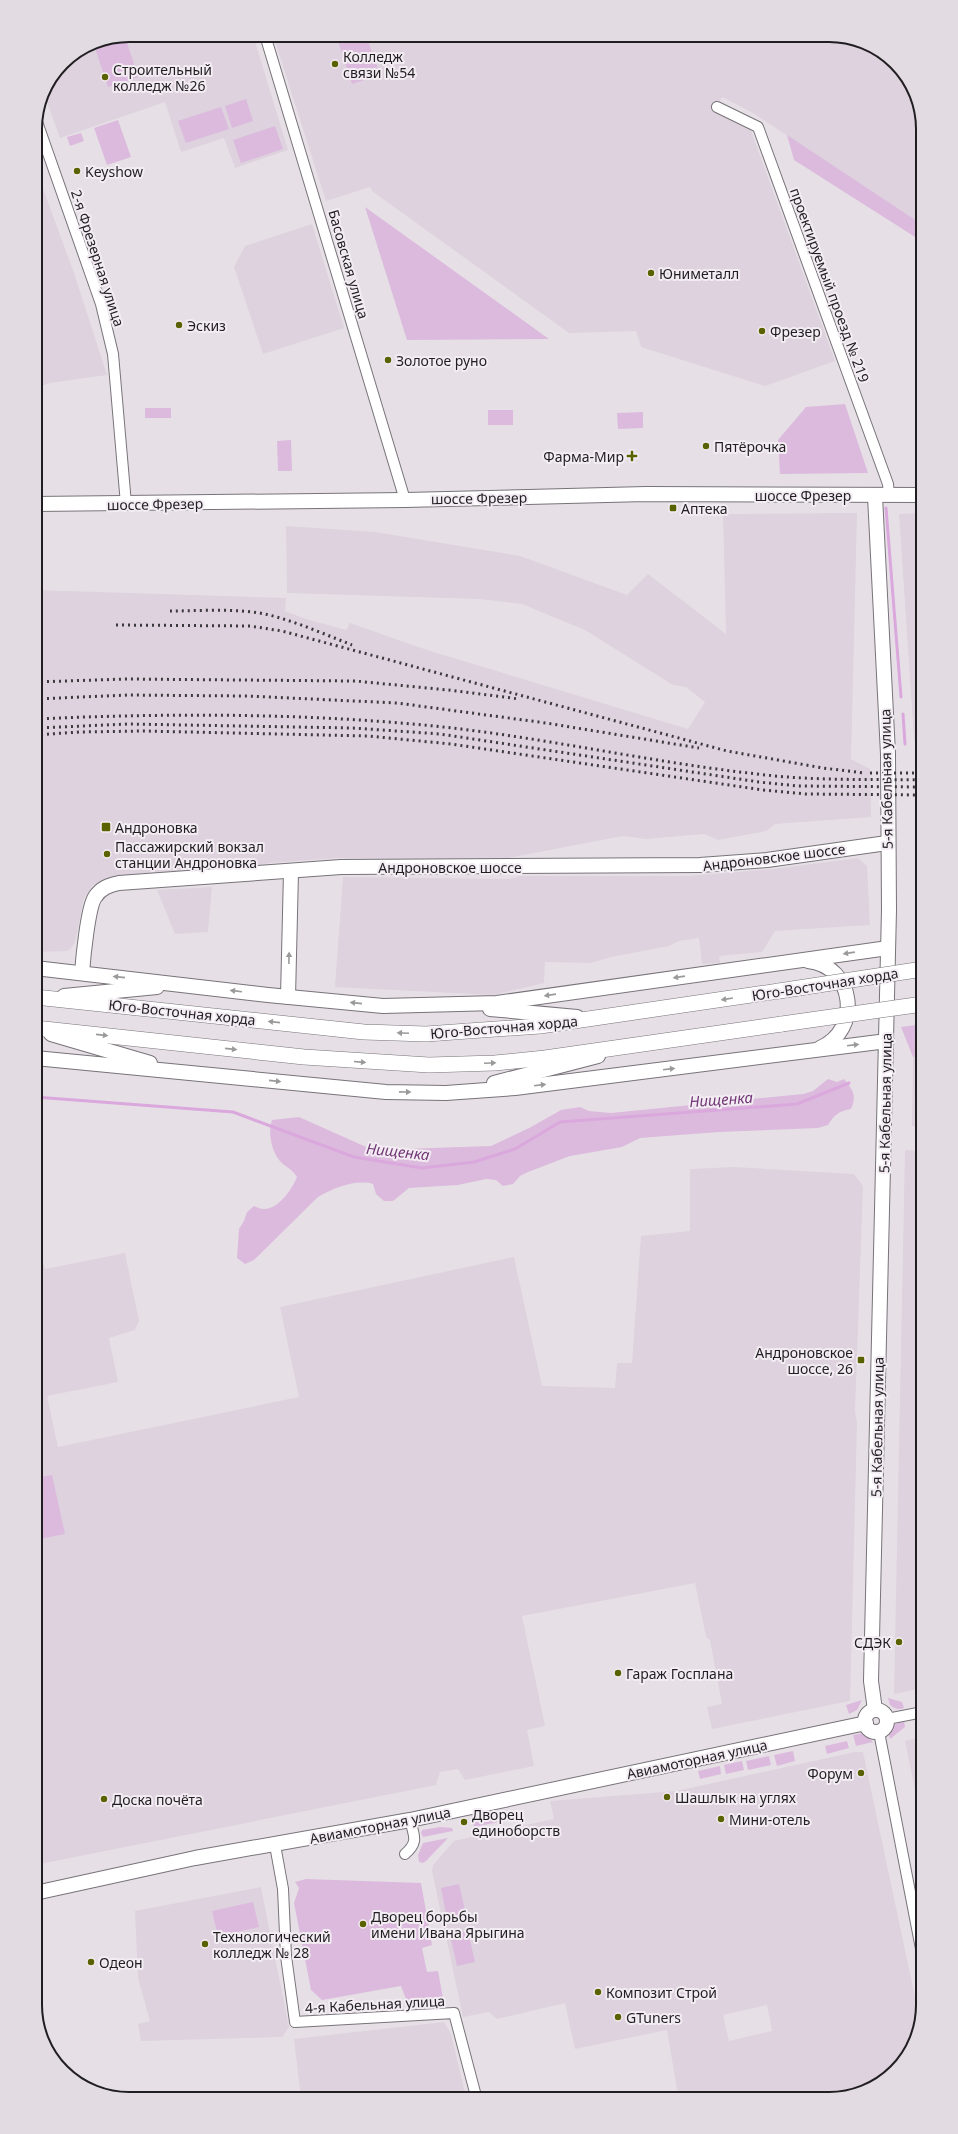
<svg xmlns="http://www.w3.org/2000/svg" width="958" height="2134" viewBox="0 0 958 2134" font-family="'Noto Sans',sans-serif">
<rect width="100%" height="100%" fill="#e6e0e6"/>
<g fill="#ddd2de" fill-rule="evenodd">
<path d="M 129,35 L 253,35 L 288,150 L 235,168 L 224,138 L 181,152 L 165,102 L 60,138 L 43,91 L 63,62 L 93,42 Z"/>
<path d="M 273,35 L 835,35 L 886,54 L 918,99 L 923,129 L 923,225 L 753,113 L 722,97 L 717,107 L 750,128 L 835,361 L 765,386 L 641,347 L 636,331 L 569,333 L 372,191 L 370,187 L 326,201 Z"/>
<path d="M 35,167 L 74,273 L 107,375 L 50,383 L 35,388 Z"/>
<path d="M 312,224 L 344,328 L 263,354 L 234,267 L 245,246 Z"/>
<path d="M 857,513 L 851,759 L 870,769 L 871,817 L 775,824 L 766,831 L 718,840 L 704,834 L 646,839 L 623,836 L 493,861 L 337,858 L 268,863 L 254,868 L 114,878 L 101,881 L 92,886 L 84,898 L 75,942 L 71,948 L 67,951 L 35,952 L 35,590 L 286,598 L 285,611 L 306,619 L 346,630 L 350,623 L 427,650 L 688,729 L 705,702 L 686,687 L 673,685 L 585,630 L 522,604 L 479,599 L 287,593 L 286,526 L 375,532 L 520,556 L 627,595 L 648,574 L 726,634 L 723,514 Z"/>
<path d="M 923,513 L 923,739 L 914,739 L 899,514 Z"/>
<path d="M 858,858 L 867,866 L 870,925 L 775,931 L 762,952 L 719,956 L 720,963 L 702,964 L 699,938 L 679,941 L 669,946 L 611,957 L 591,963 L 545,962 L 544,983 L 493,995 L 335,987 L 343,877 L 509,879 L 521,876 L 688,876 L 774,869 Z"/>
<path d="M 212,887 L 208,932 L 175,934 L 157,890 Z"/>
<path d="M 923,1056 L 923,1127 L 912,1126 L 913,1057 Z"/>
<path d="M 35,1087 L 43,1088 L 35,1225 Z"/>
<path d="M 905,1150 L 923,1151 L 923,1688 L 894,1694 Z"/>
<path d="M 734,1167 L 854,1174 L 863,1186 L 855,1412 L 857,1422 L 850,1701 L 712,1729 L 707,1707 L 722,1704 L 710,1640 L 706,1637 L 695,1583 L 522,1616 L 545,1726 L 527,1730 L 534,1766 L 465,1780 L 458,1769 L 440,1772 L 436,1785 L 35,1865 L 35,1231 L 45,1269 L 125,1253 L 139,1321 L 135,1330 L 109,1338 L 118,1382 L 47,1396 L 58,1447 L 299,1397 L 280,1307 L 514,1257 L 542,1386 L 615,1388 L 617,1363 L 632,1363 L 641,1236 L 690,1231 L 690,1169 Z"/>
<path d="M 923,1737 L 923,1829 L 905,1741 Z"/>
<path d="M 855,1752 L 863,1752 L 919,2016 L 904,2062 L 859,2094 L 678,2095 L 667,2030 L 575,2049 L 565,2003 L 497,2019 L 489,2012 L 463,2017 L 432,1871 L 433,1865 L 454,1841 L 554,1819 L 550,1801 L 676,1791 ZM 767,2005 L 772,2031 L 729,2041 L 723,2015 Z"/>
<path d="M 261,1887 L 289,2027 L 282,2037 L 141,2041 L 138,2024 L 150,2021 L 138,1978 L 135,1911 Z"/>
<path d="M 444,2022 L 451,2034 L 466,2097 L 301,2098 L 294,2039 Z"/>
</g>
<g fill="#dcbadd">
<path d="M 336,35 L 366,35 L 380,75 L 352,84 Z"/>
<path d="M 125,36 L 138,77 L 108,87 L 93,42 Z"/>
<path d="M 246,99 L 253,121 L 232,128 L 225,106 Z"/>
<path d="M 221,107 L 229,129 L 186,143 L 178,121 Z"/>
<path d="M 118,120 L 131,157 L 107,165 L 94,128 Z"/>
<path d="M 275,126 L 283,149 L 241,163 L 233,140 Z"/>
<path d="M 81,133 L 84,141 L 70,146 L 67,137 Z"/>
<path d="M 787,135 L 923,225 L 923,242 L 794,160 Z"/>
<path d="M 365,207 L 549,339 L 407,340 Z"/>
<path d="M 845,404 L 868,473 L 780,474 L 778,440 L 806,407 Z"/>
<rect x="145" y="408" width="26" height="10"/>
<rect x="488" y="410" width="25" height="15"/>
<path d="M 643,412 L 643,428 L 618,429 L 617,413 Z"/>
<path d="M 291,440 L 292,471 L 278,471 L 277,441 Z"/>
<path d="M 923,1024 L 923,1056 L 913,1057 L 901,1027 Z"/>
<path d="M 828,1079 L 837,1082 L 844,1079 C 853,1090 857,1095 851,1109 C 839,1111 834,1115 828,1125 L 818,1128 L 719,1132 L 640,1138 L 622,1147 L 570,1156 L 528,1172 L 520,1176 L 513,1184 L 503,1186 L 496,1180 L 486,1179 L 458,1185 L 409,1188 L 393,1201 L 384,1201 L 376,1194 L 373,1184 C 356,1179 333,1188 318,1197 L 254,1260 L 245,1264 L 237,1258 L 239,1229 L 244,1221 L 247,1212 L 254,1206 C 257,1207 261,1209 264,1209 C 279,1209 292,1189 297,1177 C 292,1168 282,1166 277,1157 C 271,1147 268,1132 272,1120 L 299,1117 L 373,1150 L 491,1146 L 531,1127 L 561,1110 L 580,1107 L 589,1111 L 611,1113 L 803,1094 L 813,1091 Z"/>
<path d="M 52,1475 L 65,1534 L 35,1540 L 35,1478 Z"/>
<path d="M 888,1698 L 902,1702 L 904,1708 C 898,1710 895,1709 890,1705 Z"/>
<path d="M 862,1700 L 857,1710 L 849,1714 L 846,1705 Z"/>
<path d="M 904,1721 L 905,1727 L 890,1739 L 888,1732 C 891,1725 896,1724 904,1721 Z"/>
<path d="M 864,1733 L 873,1742 L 856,1746 L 853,1735 Z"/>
<path d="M 847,1741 L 849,1748 L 827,1754 L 825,1746 Z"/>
<path d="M 793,1751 L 795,1761 L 777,1766 L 774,1755 Z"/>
<path d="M 769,1756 L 771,1765 L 748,1770 L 746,1761 Z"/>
<path d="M 742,1761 L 744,1770 L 726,1774 L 724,1765 Z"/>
<path d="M 720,1766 L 721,1774 L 700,1779 L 698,1771 Z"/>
<path d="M 492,1809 L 495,1812 L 498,1822 L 474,1827 L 471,1814 Z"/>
<path d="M 440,1827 L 452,1828 L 453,1831 L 423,1837 L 421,1833 L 422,1830 Z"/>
<path d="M 448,1838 L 426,1861 L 423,1863 L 419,1862 L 418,1855 L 423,1843 Z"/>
<path d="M 306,1879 L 421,1883 L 432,1945 L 422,1948 L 427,1972 L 438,1971 L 443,1998 L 442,2006 L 430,2005 L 428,1998 L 407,2002 L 401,1986 L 322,2000 L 311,1990 L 294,1903 L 299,1888 L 295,1882 Z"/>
<path d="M 459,1884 L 466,1915 L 447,1919 L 441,1888 Z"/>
<path d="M 253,1902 L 259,1927 L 218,1936 L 212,1911 Z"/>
<path d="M 468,1931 L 475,1962 L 457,1966 L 450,1935 Z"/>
</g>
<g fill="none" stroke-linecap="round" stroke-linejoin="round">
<g stroke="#daa8dc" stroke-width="3">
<path d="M 886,508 L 901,697"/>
<path d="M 903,714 L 905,744"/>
<path d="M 35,1097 L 233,1112 L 354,1157 L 422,1168 L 474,1162 L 515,1149 L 560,1122 L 797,1104 L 849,1083"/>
</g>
<defs>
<g id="street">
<path d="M 265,35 L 405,500"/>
<path d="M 717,107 L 758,127 L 888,484 L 889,495"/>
<path d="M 36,119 L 101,304 L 113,354 L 126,504"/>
<path d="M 887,1719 L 923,1712"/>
<path d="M 879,1732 L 923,1959"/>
<path d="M 275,1845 L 283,1889 L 286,1956 L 295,2022 L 454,2013 L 476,2096"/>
<path d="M 405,1854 C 419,1842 414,1836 410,1820"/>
</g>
<g id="secondary">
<path d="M 35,504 L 405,500 L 646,494 L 923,495"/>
<path d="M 808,961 C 855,966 862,1030 820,1048"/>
<path d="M 35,968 L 268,995 L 383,1006 L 497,1003 L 888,948"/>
<path d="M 82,973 C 83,959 88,907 95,897 C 101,888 109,885 119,883 L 341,867 L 700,865 L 767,860 L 887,843"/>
<path d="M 64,996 L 157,987"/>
<path d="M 288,997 L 291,872"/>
<path d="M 490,1009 L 577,1017"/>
<path d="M 51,1034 L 150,1063"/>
<path d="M 35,1058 L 386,1092 L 446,1093 L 515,1088 L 887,1041"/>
<path d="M 494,1083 L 598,1056"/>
<path d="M 875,1710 L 871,1681 L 889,910 L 888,754 L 875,496"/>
<circle cx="876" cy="1721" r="11"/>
<path d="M 35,1893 L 195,1858 L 410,1820 L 866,1723"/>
</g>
<g id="primary">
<path d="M 35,997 L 364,1032 L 426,1034 L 540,1026 L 779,991"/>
<path d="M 35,1028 L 304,1057 L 429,1065 L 495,1063 L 545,1058 L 782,1024"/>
</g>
</defs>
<use href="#street" stroke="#787379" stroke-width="12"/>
<use href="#secondary" stroke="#787379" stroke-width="16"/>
<use href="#primary" stroke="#787379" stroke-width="16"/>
<use href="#street" stroke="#fff" stroke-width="10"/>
<use href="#secondary" stroke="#fff" stroke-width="14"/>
<use href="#primary" stroke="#fff" stroke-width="15"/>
<g stroke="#3c393c" stroke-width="3" stroke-dasharray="2 4" stroke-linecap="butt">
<path d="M 170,611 C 201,611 235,608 265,614 C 295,621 324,634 352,645"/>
<path d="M 116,625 L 250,626 L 282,631 L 727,751 L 823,768 L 864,773"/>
<path d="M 35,682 L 126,679 L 355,681 L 448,690 L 519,699"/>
<path d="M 35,699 L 128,695 L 247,696 L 397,703 L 546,723 L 699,748"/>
<path d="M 35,719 C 168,713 302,713 434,726 C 542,737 649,762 757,774 C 813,781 867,779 923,780"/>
<path d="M 35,728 L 129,724 L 353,728 L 440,734 L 759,782 L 798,786 L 923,787"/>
<path d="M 35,735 L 79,732 L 144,731 L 368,736 L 451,744 L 763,790 L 806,794 L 923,795"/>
<path d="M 870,773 L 923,773"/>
</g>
<defs>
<g id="primary-bridge">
<path d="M 779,991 L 923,969"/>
<path d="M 782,1024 L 923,1004"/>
</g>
</defs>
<use href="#primary-bridge" stroke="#787379" stroke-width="16" stroke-linecap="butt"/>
<use href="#primary-bridge" stroke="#fff" stroke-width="15"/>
</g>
<defs><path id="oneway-solid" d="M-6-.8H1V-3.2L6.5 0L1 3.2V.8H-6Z"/></defs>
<g fill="#9b9a9b">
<use href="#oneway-solid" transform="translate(849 953) rotate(172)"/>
<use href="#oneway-solid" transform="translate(289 958) rotate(-89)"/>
<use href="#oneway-solid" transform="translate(119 977) rotate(-174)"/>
<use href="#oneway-solid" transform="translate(679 977) rotate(172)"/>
<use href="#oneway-solid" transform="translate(236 991) rotate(-173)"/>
<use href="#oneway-solid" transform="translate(550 995) rotate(172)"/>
<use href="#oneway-solid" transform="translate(727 999) rotate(171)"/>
<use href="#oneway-solid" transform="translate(356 1003) rotate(-174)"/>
<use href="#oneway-solid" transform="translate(274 1022) rotate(-174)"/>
<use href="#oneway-solid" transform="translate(403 1033) rotate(-177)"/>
<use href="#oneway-solid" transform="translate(102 1035) rotate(6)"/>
<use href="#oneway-solid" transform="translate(853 1045) rotate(-7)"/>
<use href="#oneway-solid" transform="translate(231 1049) rotate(6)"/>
<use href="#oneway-solid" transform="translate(360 1062) rotate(5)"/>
<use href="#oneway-solid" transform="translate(490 1063) rotate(-3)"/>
<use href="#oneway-solid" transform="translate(669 1069) rotate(-7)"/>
<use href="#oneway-solid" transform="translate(275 1081) rotate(6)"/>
<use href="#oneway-solid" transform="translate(540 1085) rotate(-7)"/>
<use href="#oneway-solid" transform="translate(405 1092) rotate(1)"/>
</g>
<g fill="#5a6200" stroke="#f3edf3" stroke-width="1.5">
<circle cx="335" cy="64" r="4"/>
<circle cx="105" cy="77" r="4"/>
<circle cx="77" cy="171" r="4"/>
<circle cx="651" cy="273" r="4"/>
<circle cx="179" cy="325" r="4"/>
<circle cx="762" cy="331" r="4"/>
<circle cx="388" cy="360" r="4"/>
<circle cx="706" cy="446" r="4"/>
<path d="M630 450h4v4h4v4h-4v4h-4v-4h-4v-4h4z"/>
<rect x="669" y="504" width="8" height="8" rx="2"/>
<rect x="101" y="822" width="10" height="10" rx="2"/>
<circle cx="107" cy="854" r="4"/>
<rect x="857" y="1356" width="8" height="8" rx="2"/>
<circle cx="899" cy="1642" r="4"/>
<circle cx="618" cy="1673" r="4"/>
<circle cx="861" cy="1773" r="4"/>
<circle cx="667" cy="1797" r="4"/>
<circle cx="104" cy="1799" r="4"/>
<circle cx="721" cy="1819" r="4"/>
<circle cx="464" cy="1822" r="4"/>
<circle cx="363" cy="1924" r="4"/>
<circle cx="205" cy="1944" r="4"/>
<circle cx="91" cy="1962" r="4"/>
<circle cx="598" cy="1992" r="4"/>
<circle cx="618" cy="2017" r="4"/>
</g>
<g text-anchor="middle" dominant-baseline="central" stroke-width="4" stroke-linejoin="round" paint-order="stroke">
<g font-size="14" fill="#211e21" stroke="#f3edf3" text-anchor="start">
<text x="343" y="56">Колледж<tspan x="343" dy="16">связи №54</tspan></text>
<text x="113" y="69">Строительный<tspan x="113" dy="16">колледж №26</tspan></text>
<text x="85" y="171">Keyshow</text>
<text x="659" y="273">Юниметалл</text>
<text x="187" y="325">Эскиз</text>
<text x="770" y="331">Фрезер</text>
<text x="396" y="360">Золотое руно</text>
<text x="714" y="446">Пятёрочка</text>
<text x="624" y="456" text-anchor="end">Фарма-Мир</text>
<text x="681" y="508">Аптека</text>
<text x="115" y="827">Андроновка</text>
<text x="115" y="846">Пассажирский вокзал<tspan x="115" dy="16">станции Андроновка</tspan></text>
<text x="853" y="1352" text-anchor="end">Андроновское<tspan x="853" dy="16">шоссе, 26</tspan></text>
<text x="891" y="1642" text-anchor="end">СДЭК</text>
<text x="626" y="1673">Гараж Госплана</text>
<text x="853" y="1773" text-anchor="end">Форум</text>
<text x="675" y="1797">Шашлык на углях</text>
<text x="112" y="1799">Доска почёта</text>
<text x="472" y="1814">Дворец<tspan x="472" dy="16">единоборств</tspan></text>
<text x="729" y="1819">Мини-отель</text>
<text x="371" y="1916">Дворец борьбы<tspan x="371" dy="16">имени Ивана Ярыгина</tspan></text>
<text x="213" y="1936">Технологический<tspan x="213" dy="16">колледж № 28</tspan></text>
<text x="99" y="1962">Одеон</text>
<text x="606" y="1992">Композит Строй</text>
<text x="626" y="2017">GTuners</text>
</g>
<g font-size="14" fill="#211e21" stroke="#f3edf3">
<text transform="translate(98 258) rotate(72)">2-я Фрезерная улица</text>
<text transform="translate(349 264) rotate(74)">Басовская улица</text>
<text transform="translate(830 285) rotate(70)">проектируемый проезд № 219</text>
<text x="803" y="495">шоссе Фрезер</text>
<text transform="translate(479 498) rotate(-1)">шоссе Фрезер</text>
<text transform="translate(155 504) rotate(-1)">шоссе Фрезер</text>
<text transform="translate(886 779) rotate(-91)">5-я Кабельная улица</text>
<text transform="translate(774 857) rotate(-7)">Андроновское шоссе</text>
<text x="450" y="867">Андроновское шоссе</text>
<text transform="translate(825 984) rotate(-9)">Юго-Восточная хорда</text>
<text transform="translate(182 1012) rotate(6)">Юго-Восточная хорда</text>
<text transform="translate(504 1027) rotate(-5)">Юго-Восточная хорда</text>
<text transform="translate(885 1103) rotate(-89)">5-я Кабельная улица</text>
<text transform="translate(877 1427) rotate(-89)">5-я Кабельная улица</text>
<text transform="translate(697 1759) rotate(-12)">Авиамоторная улица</text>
<text transform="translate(380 1825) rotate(-11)">Авиамоторная улица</text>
<text transform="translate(375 2004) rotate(-3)">4-я Кабельная улица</text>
</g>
<g font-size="15" font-style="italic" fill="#713675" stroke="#f3edf3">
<text transform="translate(721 1099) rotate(-4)">Нищенка</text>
<text transform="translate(398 1151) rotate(6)">Нищенка</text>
</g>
</g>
<path d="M0 0H958V2134H0ZM129 42H829A87 87 0 0 1 916 129V2005A87 87 0 0 1 829 2092H129A87 87 0 0 1 42 2005V129A87 87 0 0 1 129 42Z" fill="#e2dce2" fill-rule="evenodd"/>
<path fill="none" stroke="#211e21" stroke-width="2" d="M129 42H829A87 87 0 0 1 916 129V2005A87 87 0 0 1 829 2092H129A87 87 0 0 1 42 2005V129A87 87 0 0 1 129 42Z"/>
</svg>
